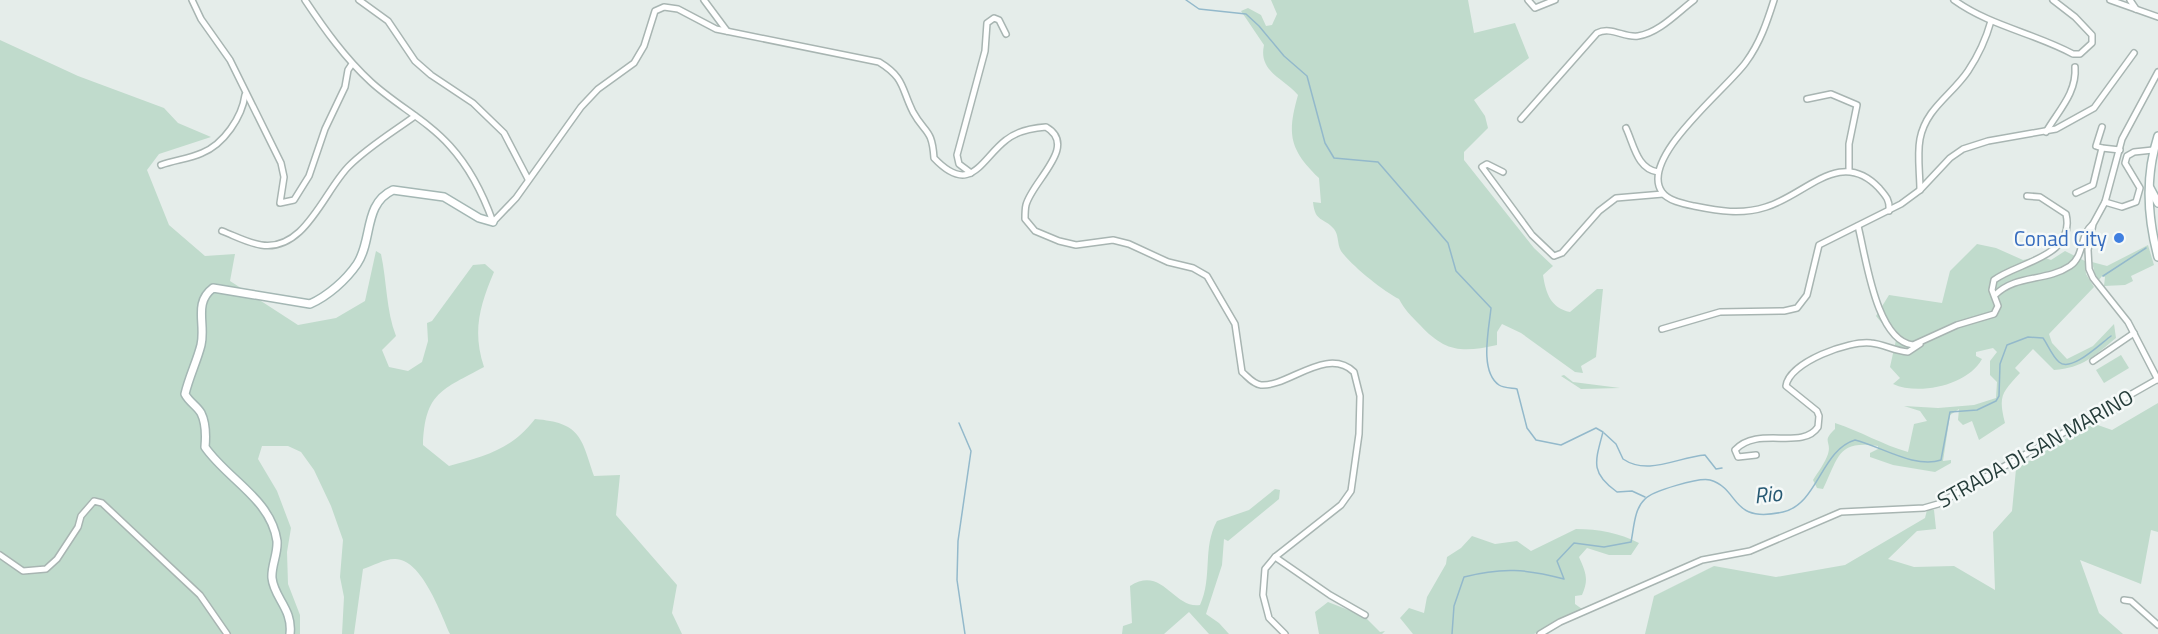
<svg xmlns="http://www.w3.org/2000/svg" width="2158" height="634" viewBox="0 0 2158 634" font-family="'Titillium Web',sans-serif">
<rect width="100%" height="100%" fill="#e5edea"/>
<g fill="#c0dbcc">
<path d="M 1271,0 L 1468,0 L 1474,33 L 1515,23 L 1529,58 L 1474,100 L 1485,116 L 1488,128 L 1464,152 L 1464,160 L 1534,248 L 1553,266 L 1543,275 C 1546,294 1551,308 1570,312 L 1597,289 L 1603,289 L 1596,357 L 1581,366 L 1583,373 L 1575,372 L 1521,333 L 1502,324 L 1497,332 L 1497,345 C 1462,353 1445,352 1420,325 C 1411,316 1404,309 1399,299 C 1383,291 1352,266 1341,251 C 1337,244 1339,235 1334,229 C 1324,217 1315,223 1313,202 L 1321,203 L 1319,178 C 1289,149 1287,134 1298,95 C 1284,78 1258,72 1264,45 L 1241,11 L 1248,8 L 1261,15 L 1266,26 L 1272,25 L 1277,14 Z"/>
<path d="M 0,40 L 78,76 L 164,108 L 178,123 L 211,137 L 159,154 L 147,170 L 169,225 L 205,256 L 235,254 L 230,281 L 298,325 L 336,318 L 365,301 L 376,251 L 381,254 C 387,282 386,310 396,336 L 382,350 L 389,367 L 408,371 L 422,362 L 428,341 L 427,323 L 432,321 L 473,265 L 485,264 L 494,272 C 480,305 472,331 484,367 C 442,390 425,392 423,445 L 449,466 C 485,456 511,450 535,419 C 580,423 581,436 594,476 L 620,475 L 616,515 L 677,585 L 672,613 L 682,634 L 450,634 C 441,614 421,557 394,559 C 385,559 372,566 363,569 L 354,634 L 342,634 L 344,597 L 340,577 L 343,540 L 331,506 L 314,470 L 301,452 L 288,446 L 262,446 L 258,459 L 277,491 L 291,528 L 287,552 L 288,584 L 300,615 L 300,634 L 0,634 Z"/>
<path d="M 1977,244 L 1996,248 L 2023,260 L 2040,256 L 2051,260 L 2065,251 L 2085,261 L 2086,274 L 2094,287 L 2049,334 L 2052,343 L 2067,359 L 2093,346 L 2114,324 L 2116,338 C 2094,356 2083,368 2054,370 L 2033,349 L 2015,368 L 2020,373 C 2002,393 1998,395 2005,423 L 1979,440 L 1972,421 L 1963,425 L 1958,420 L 1959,409 L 1950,415 L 1943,461 L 1951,460 L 1951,463 L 1935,472 L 1893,465 L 1870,457 L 1870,453 L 1878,449 L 1878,446 C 1837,440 1839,457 1823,489 L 1817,488 L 1813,480 C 1818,472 1825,463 1828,454 C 1832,441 1821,442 1835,429 L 1835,423 C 1860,431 1883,445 1908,452 L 1914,424 L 1927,421 L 1920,411 L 1904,406 L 1938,408 L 1974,405 L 1996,398 L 1997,382 L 1990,375 L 1990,361 L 1997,352 L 1993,348 L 1976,352 L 1976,356 L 1982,359 C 1968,385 1919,396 1893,384 L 1900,378 L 1890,367 L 1896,340 L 1876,316 L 1889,295 L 1942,303 L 1950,271 Z"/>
<path d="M 2148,245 L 2154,265 L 2131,276 L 2133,281 L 2125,285 L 2104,286 L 2105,277 L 2102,276 L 2099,280 L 2095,274 L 2092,262 L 2107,266 Z"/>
<path d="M 2121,355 L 2129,368 L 2104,383 L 2096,370 Z"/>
<path d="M 1564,375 L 1573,382 L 1620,388 L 1581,389 L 1561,376 Z"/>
<path d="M 2158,403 L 2158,532 L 2151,530 L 2141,584 L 2080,560 L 2099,613 L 2123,634 L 1645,634 L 1654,596 L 1714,566 L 1776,577 L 1845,565 L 1925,518 L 1927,510 L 1931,509 L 1934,510 L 1936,529 L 1917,531 L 1888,559 L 1914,567 L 1954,566 L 1995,590 L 1993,532 L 2012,511 L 2016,469 L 2092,423 L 2112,430 Z"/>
<path d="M 1275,489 L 1280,490 L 1279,499 L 1228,541 L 1224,539 L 1222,565 L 1206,614 L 1219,623 L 1229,634 L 1209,634 L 1189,612 L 1164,634 L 1122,634 L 1123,626 L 1132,623 L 1130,586 C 1163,565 1173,609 1200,605 C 1213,577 1202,548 1217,521 L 1249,510 Z"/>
<path d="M 1576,529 C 1599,529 1619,533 1639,543 L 1631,555 L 1609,555 L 1587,548 L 1579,557 C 1586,573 1589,579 1582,595 L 1575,596 L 1575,604 L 1582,609 L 1534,634 L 1413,634 L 1400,618 L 1409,608 L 1424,613 L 1427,597 L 1446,564 L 1447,557 L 1461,548 L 1472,536 L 1495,544 L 1517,541 L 1531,551 Z"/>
<path d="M 1328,602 L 1364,616 L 1380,632 L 1385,631 L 1382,634 L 1319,634 L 1315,612 Z"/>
</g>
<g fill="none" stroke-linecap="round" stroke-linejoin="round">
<g stroke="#93b9cb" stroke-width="1.5">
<path d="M 1186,0 L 1199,9 L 1246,14 L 1259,26 L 1284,56 L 1307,76 L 1325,143 L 1334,158 L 1378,162 L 1448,243 L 1456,271 L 1491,308 C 1489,329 1479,371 1499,385 C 1503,388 1511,388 1517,389 L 1527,428 L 1536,440 L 1561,445 L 1596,428 L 1603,432 C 1595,462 1590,473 1617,492 L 1632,491 L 1645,497"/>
<path d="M 2103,276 L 2146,248"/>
<path d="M 959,423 L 971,451 L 958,541 L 957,580 L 965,634"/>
<path d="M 1604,433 L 1616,444 L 1623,459 C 1648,476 1678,457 1705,455 L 1716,469 L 1722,468"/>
<path d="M 1452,634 L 1454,606 L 1464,577 C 1502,567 1527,569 1564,579 L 1557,561 L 1574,543 L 1604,547 L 1631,542 C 1634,528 1634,509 1645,499 C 1652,491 1700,477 1710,480 C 1741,489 1729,524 1783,512 C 1818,504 1821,450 1855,440 C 1880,446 1915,469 1941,460 L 1950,412 L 1977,410 L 1996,401 L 1999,396 L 2000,364 L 2007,345 L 2028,337 L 2043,338 C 2048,345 2052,356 2059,362 C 2071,373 2100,344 2111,336"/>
</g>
<defs>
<g id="street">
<path d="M 192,0 L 201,19 L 230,60 L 281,163 L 284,177 L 280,203 L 294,200 L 309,176 L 325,129 L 345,87 L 348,70 L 352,64"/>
<path d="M 305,0 C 325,30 345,58 371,82 C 396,105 428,121 450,146 C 470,168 483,194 493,222 L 516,198 L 581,107 L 598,89 L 634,63 L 644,46 L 655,11 L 664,7 L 678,9 L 716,29 L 879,62 C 905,78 901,88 913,112 C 925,134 932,128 934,158 C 971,197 981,159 1006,140 C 1017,131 1032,128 1046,127 C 1079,146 1032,181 1026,205 C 1025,209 1025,215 1025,219 L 1035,231 L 1059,241 L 1076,245 L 1113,240 L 1129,244 L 1168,262 L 1193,268 L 1207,276 L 1235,324 L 1242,372 C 1248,377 1253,384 1261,385 C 1288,387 1327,346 1354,372 L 1360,396 L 1359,434 L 1351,491 L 1341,505 L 1275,557 L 1265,569 L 1263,595 L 1269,618 L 1285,634"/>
<path d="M 359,0 L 388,21 L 415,61 L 431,75 L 473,103 L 504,133 L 528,179"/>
<path d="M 704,0 L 727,31"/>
<path d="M 1528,0 L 1535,8 L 1555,0"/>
<path d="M 1774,0 C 1767,22 1760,43 1746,62 C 1728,88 1638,158 1662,192 C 1668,201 1684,204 1694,206 C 1719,211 1741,215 1766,207 C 1806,195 1840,147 1879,188 C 1886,196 1890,200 1889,211"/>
<path d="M 1954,0 C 1990,26 2034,33 2073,54 L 2080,54 L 2092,43 L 2092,35 L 2075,17 L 2053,0"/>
<path d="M 2110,0 L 2158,17"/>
<path d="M 2130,0 L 2136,9"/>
<path d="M 2158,72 L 2122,139 L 2105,202 L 2093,224 L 2088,250 L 2089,269 L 2093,278 L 2128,322 L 2158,380"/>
<path d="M 1807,99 L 1831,94 L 1857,105 L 1849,144 L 1849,170"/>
<path d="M 1521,119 L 1597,33 C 1611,26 1624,38 1638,36 C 1659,33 1678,12 1694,0"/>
<path d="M 1626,128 C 1634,145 1637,169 1658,172"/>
<path d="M 2046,132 C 2058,111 2077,93 2075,67"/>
<path d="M 2102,148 L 2120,150"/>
<path d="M 161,165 C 174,160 189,159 202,153 C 224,144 242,117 245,95"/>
<path d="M 1503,172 L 1487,164 L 1482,167 L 1532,235 L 1554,256 L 1562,253 L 1599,211 L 1616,198 L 1663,194"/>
<path d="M 971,173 L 959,164 L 957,155 L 985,51 L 987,23 L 994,18 L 999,20 L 1006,34"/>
<path d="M 1920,190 C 1920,174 1917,155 1920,139 C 1926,108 1952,95 1968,71 C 1978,56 1986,39 1991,21"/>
<path d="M 2076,193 L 2093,185 L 2102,148 L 2096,146 L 2102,127"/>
<path d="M 2105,202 L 2122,207 L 2136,202 L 2140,188 L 2125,163 L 2127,156 L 2134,152 L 2153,150"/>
<path d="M 1858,226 C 1866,257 1876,341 1913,345 L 1957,325 L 1994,314 L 1998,306 L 1992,290 L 1994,280 C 2018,262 2076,257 2066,214 L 2040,197 L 2027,196"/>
<path d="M 222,231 C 235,236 248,243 261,245 C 305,252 324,191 349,166 C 368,147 393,132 415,116"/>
<path d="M 1995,295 C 2016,274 2046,282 2070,266 C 2084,257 2080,235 2092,225"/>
<path d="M 1662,329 L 1720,312 L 1784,311 L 1797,308 L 1807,295 L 1819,245 L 1901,204 L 1920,190 L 1950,158 L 1963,149 L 1988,141 L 2056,129 L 2094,108 L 2134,53"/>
<path d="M 2093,361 L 2134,333"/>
<path d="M 1756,455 L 1738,457 L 1735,450 C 1758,425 1802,451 1818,427 L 1819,416 L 1817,411 L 1786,386 C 1789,362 1850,340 1871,343 C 1883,344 1895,351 1908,352 L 1920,344"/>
<path d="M 0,555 L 23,571 L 46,569 L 57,559 L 78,527 L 81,516 L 94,501 L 102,503 L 200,595 L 227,634"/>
<path d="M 1275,557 L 1330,595 L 1365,615"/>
<path d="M 2124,600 L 2131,601 L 2158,625"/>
<path d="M 1540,634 L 1560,622 L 1702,560 L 1750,551 L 1841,512 L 1924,508 L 1938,504 L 2158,379"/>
</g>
<g id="secondary">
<path d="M 2158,136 C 2145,176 2147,216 2158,257"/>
<path d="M 2150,188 L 2158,203"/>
<path d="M 290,634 C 293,609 274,598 272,578 C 271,566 278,554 277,541 C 271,499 227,479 205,447 C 206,436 206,423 201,413 C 197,406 189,402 185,394 C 189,377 197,361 201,345 C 206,324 193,303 213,288 L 310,304 C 328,296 346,280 357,264 C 373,240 363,204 393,190 L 444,197 L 479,218 L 493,222"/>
</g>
</defs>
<use href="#street" stroke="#a8b5b2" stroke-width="8"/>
<use href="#secondary" stroke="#a4b7b4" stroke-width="10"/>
<use href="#street" stroke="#fff" stroke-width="5"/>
<use href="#secondary" stroke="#fff" stroke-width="7"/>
</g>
<circle fill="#3f7fe0" stroke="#f5f9f8" stroke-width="2" cx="2119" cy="238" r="6"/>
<g text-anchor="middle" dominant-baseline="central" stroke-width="5" stroke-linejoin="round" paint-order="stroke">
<g font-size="21" fill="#366cbe" stroke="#f5f9f8" text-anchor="end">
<text x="2107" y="238">Conad City</text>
</g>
<g font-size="21" fill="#263d3a" stroke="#f5f9f8">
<text transform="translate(2035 448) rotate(-29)">STRADA DI SAN MARINO</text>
</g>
<g font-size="22" font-style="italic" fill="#265973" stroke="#f5f9f8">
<text transform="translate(1768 494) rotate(-6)">Rio</text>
</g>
</g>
</svg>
